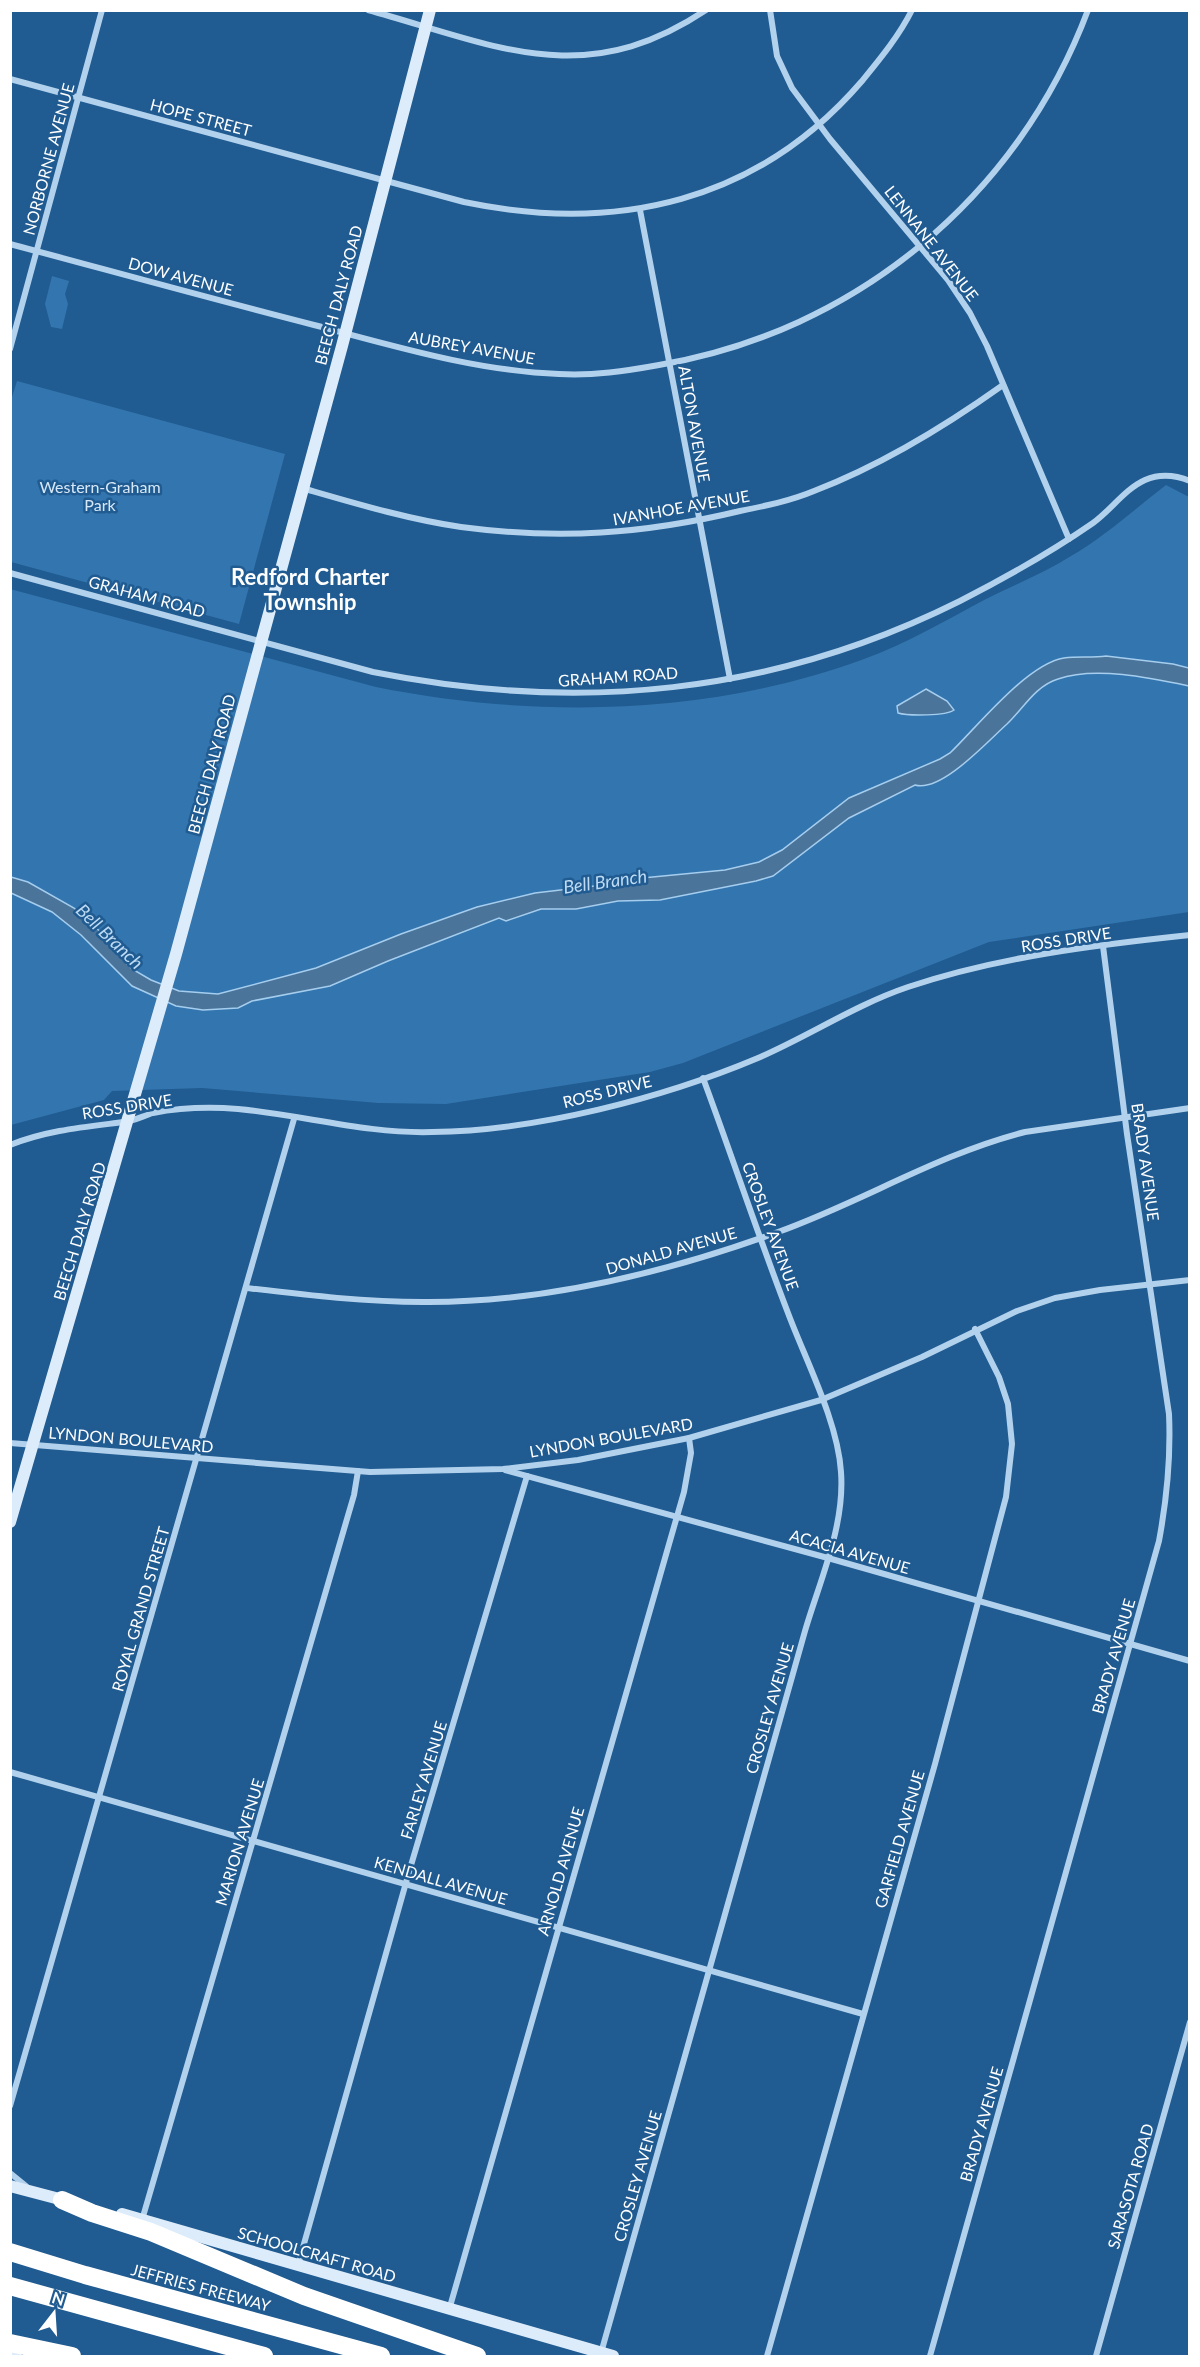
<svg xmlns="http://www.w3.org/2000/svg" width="1200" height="2367" viewBox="0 0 1200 2367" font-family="Lato,sans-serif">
<rect width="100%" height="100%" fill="#205b91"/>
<g fill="#3375af">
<path d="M 52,276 L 69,281 L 65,294 L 68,304 L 62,329 L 51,327 L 45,304 Z"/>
<path d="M 17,381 L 285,454 L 239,624 L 11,562 L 10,403 Z"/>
<path d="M 1166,485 L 1189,497 L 1189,912 L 989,942 L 683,1063 L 650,1072 L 446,1104 L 378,1103 L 202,1088 L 112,1091 L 104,1100 L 11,1125 L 10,589 L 376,687 C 536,719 709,716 864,659 C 906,644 946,620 986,599 C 1014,585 1044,573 1071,556 C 1104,537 1135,509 1166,485 Z"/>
</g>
<g fill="#4b749a" stroke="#a5cdee" stroke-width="1.5">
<path d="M 1106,656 L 1173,664 L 1189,668 L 1189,686 C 1151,678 1095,666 1058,679 C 1035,686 1023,709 1007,724 C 988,741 941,793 915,785 L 849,818 L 773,876 L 756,881 L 660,900 L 618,901 L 576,909 L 541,909 L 506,921 L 499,918 L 388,961 L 330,986 L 252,1001 L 238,1008 L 203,1010 L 176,1006 L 132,986 L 81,935 L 52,912 L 11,893 L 11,877 L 28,882 L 74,908 L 116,946 L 124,961 L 132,969 L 151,980 L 179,991 L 218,994 L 316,968 L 401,934 L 477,907 L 535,893 L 620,883 L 632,879 L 725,870 L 759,862 L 782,850 L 849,798 L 940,759 L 950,753 C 978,726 1027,664 1064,658 C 1078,656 1092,658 1106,656 Z"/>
<path d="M 926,689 L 947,701 L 954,710 C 946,716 908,716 898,713 L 897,706 Z"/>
</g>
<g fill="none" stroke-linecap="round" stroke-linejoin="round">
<g stroke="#b1d1ed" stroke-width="6">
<path d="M 368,10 C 495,45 583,92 706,10"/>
<path d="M 770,10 L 777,56 L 792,88 L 830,139 L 948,280 L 970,313 L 987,346 L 1069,539"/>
<path d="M 10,79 L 464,202 C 617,234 758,202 862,81 C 880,59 899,36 912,10"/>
<path d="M 640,210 L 730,679"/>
<path d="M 10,244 C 111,271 212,299 314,325 C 394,346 476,371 559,374 C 593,376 626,371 659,365 C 855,332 1018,197 1088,10"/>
<path d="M 10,349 L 102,10"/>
<path d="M 302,488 C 354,503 407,519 461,527 C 559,540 644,534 740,511 C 765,506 790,501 814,491 C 882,465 944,427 1003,385"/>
<path d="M 10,573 L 373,672 C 578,713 772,695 960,601 C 1005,578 1051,552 1093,523 C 1111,510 1125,489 1145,480 C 1159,474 1175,475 1190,481"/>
<path d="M 10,1145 C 48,1130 85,1127 124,1122 C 134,1121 143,1116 153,1113 C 179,1108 212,1107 238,1109 C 303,1115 367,1134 432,1132 C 536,1131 663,1098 758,1058 C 809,1036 855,1005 908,987 C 997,957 1095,945 1190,935"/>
<path d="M 247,1288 C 306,1295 363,1302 423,1302 C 544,1303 665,1273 778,1232 C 862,1202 938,1154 1025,1132 L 1190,1108"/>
<path d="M 10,1443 L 370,1472 L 503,1469 L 578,1460 L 689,1438 L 821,1400 L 922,1357 L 1017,1311 L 1055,1298 L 1100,1290 L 1190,1280"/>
<path d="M 505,1470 L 828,1558 L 1190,1661"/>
<path d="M 10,1772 L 863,2014"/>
<path d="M 10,2106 L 294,1119"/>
<path d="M 10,2173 L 26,2186"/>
<path d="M 142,2220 L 354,1495 L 358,1471"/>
<path d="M 298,2265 L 409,1872 L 527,1476"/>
<path d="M 449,2310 L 684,1492 L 691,1453 L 689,1438"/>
<path d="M 601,2353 L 805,1631 C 820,1580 845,1526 841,1472 C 838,1422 806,1361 788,1313 C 758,1235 732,1156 703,1078"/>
<path d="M 767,2356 L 935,1764 L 1006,1497 L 1012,1444 L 1008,1404 L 999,1377 L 975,1329"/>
<path d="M 930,2356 L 1159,1541 C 1167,1498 1171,1458 1169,1414 L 1127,1134 L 1103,946"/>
<path d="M 1096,2356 L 1190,2022"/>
</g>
<g stroke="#ddecfa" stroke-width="12">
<path d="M 10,1522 L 176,954 L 342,346 L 430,10"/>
<path d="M 10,2186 L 67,2201"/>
<path d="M 122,2214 L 613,2356"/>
<path d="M 10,2354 L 16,2356"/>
</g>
<g stroke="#fff" stroke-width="18">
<path d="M 62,2200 L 92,2213 L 151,2232 L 304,2296 L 477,2356"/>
<path d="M 10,2252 L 85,2275 L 381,2356"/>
<path d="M 10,2286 L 264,2356"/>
<path d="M 10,2343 L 72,2356"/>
</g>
</g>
<g text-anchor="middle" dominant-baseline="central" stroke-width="5" stroke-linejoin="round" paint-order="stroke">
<g font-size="16" fill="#fff" stroke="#205b91">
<text transform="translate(201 117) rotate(15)">HOPE STREET</text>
<text transform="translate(48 159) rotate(-75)">NORBORNE AVENUE</text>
<text transform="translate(932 243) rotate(52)">LENNANE AVENUE</text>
<text transform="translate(181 276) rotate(15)">DOW AVENUE</text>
<text transform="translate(338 295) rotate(-75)">BEECH DALY ROAD</text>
<text transform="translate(472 347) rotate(10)">AUBREY AVENUE</text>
<text transform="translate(695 424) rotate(80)">ALTON AVENUE</text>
<text transform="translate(681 507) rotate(-10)">IVANHOE AVENUE</text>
<text transform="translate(147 596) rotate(15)">GRAHAM ROAD</text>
<text transform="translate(618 676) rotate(-4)">GRAHAM ROAD</text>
<text transform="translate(211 764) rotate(-75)">BEECH DALY ROAD</text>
<text transform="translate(1066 939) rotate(-9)">ROSS DRIVE</text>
<text transform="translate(607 1091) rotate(-14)">ROSS DRIVE</text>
<text transform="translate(127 1106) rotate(-9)">ROSS DRIVE</text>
<text transform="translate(1146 1162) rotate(82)">BRADY AVENUE</text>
<text transform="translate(771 1226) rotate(70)">CROSLEY AVENUE</text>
<text transform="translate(79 1231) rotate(-73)">BEECH DALY ROAD</text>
<text transform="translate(671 1250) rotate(-16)">DONALD AVENUE</text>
<text transform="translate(611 1437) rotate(-10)">LYNDON BOULEVARD</text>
<text transform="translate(131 1439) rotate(5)">LYNDON BOULEVARD</text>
<text transform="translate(850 1551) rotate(16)">ACACIA AVENUE</text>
<text transform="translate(140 1609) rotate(-74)">ROYAL GRAND STREET</text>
<text transform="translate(1113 1656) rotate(-74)">BRADY AVENUE</text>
<text transform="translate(769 1708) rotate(-74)">CROSLEY AVENUE</text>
<text transform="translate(423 1780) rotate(-73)">FARLEY AVENUE</text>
<text transform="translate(899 1839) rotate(-74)">GARFIELD AVENUE</text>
<text transform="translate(239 1842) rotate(-73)">MARION AVENUE</text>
<text transform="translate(560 1871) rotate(-74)">ARNOLD AVENUE</text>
<text transform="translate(441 1880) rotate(16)">KENDALL AVENUE</text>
<text transform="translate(981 2124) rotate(-74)">BRADY AVENUE</text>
<text transform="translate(637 2176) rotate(-74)">CROSLEY AVENUE</text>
<text transform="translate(1130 2186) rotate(-74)">SARASOTA ROAD</text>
<text transform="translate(317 2254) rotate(16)">SCHOOLCRAFT ROAD</text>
<text transform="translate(201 2287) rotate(15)">JEFFRIES FREEWAY</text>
</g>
<g font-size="16" fill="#d7e9f9" stroke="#205b91">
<text x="100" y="486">Western-Graham<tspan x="100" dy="18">Park</tspan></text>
</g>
<g font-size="18" font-style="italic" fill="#bddbf4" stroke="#205b91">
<text transform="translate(605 881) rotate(-8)">Bell Branch</text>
<text transform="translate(110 936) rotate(44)">Bell Branch</text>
</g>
<g font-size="22" font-weight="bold" fill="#fff" stroke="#205b91">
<text x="310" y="576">Redford Charter<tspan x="310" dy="25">Township</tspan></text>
</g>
</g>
<rect width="1200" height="2367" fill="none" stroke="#ffffff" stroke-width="24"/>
<g transform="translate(54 2313) rotate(17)" stroke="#205b91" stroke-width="4.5" paint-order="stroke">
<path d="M0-4.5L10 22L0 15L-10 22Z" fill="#ffffff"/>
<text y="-9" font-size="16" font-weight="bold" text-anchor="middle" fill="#ffffff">N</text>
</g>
</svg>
